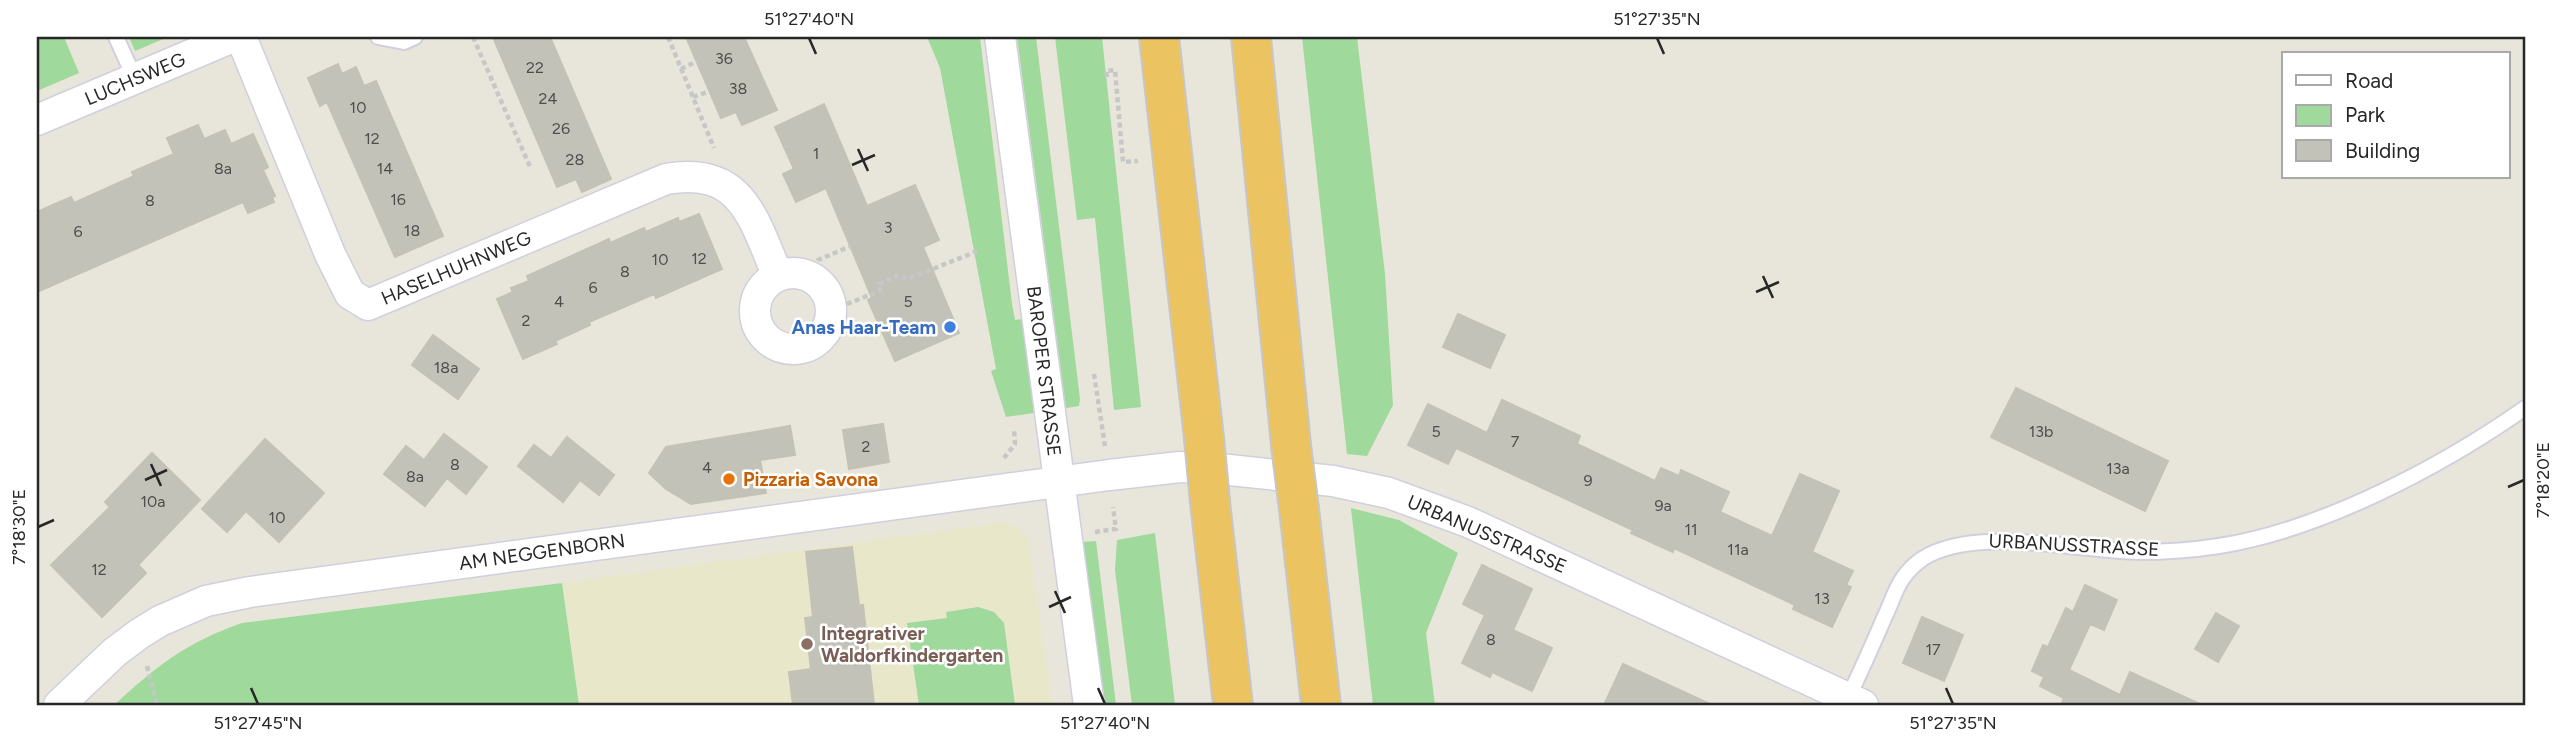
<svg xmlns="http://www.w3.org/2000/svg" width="2562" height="742" viewBox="0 0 2562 742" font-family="Figtree,sans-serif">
<rect width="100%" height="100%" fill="#e8e6da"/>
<path fill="#e8e7ca" d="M 1005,522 L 1019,528 L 1029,539 L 1052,705 L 579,705 L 562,583 Z"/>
<g fill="#9fd99b">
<path d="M 37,37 L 64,37 L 79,73 L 37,91 Z"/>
<path d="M 129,37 L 168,37 L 135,51 Z"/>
<path d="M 927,37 L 980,37 L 1012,304 L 1015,320 L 1022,319 L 1034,413 L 1006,417 L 991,371 L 996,369 L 940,68 Z"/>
<path d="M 1017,37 L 1036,37 L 1080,399 L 1079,406 L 1066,408 Z"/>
<path d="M 1055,37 L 1102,37 L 1141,407 L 1114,410 L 1095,218 L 1077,220 Z"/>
<path d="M 1302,37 L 1357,37 L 1385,274 L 1393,405 L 1367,456 L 1347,454 Z"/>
<path d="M 1351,508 L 1399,520 L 1458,553 L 1426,633 L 1435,705 L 1373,705 Z"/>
<path d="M 1155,533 L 1175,705 L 1132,705 L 1115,570 L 1117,540 Z"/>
<path d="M 1096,541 L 1116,705 L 1104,705 L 1083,542 Z"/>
<path d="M 562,583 L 579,705 L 114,705 C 158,665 185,643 242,623 Z"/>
<path d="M 978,607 L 994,612 L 1004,623 L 1015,705 L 919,705 L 907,623 L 947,618 L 946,612 Z"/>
</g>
<g fill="#c3c2b9" stroke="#c3c2b4" stroke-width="2">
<path d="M 493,37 L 550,37 L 611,179 L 582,192 L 576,179 L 557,187 Z"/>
<path d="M 686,37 L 744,37 L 777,110 L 742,125 L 736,112 L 721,118 Z"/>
<path d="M 338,64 L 342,74 L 356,67 L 364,86 L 376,81 L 443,236 L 395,257 L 327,102 L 320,106 L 308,78 Z"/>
<path d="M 824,104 L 867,206 L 915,185 L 939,240 L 923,247 L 959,333 L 895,361 L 868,300 L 872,298 L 826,188 L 796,202 L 783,174 L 794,169 L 775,127 Z"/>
<path d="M 198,125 L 204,139 L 225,130 L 231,144 L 253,134 L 268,167 L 263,170 L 275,196 L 272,197 L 274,202 L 248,213 L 243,202 L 37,292 L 37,212 L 71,197 L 74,203 L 134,176 L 132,172 L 174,154 L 167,138 Z"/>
<path d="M 699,214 L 722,269 L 656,298 L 654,294 L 589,322 L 590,325 L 555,341 L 557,344 L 523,359 L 497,299 L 513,292 L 511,288 L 529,281 L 527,276 L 609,239 L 610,243 L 644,228 L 646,232 L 678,218 L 679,222 Z"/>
<path d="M 1458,314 L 1505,335 L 1490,368 L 1443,347 Z"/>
<path d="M 433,335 L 479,369 L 458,399 L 412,365 Z"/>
<path d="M 2016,388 L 2168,461 L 2145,511 L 1991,437 Z"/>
<path d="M 1502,400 L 1580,436 L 1577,444 L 1655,481 L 1661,468 L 1679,476 L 1681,470 L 1729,492 L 1720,512 L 1772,536 L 1800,474 L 1839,491 L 1812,552 L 1853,571 L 1846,585 L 1851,587 L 1832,627 L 1793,609 L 1795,605 L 1674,548 L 1673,552 L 1631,533 L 1633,530 L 1456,448 L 1448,464 L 1408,445 L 1428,404 L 1487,433 Z"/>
<path d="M 883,424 L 889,462 L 849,469 L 843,430 Z"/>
<path d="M 790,426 L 795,455 L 760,460 L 766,493 L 691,504 L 666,489 L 649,473 L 666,447 Z"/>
<path d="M 444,434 L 487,467 L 466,494 L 447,478 L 425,506 L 384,474 L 406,446 L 424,460 Z"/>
<path d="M 567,437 L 614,475 L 599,495 L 580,480 L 563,502 L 518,466 L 534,445 L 551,458 Z"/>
<path d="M 265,439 L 324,493 L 279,542 L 246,511 L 227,532 L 202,509 Z"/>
<path d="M 152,453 L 200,500 L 138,565 L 146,573 L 102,617 L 51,565 L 110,507 L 105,502 Z"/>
<path d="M 852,547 L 859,605 L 863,605 L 874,705 L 793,705 L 789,672 L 811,669 L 805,618 L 813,617 L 806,552 Z"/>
<path d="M 1482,565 L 1532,589 L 1513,630 L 1552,648 L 1532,691 L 1492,672 L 1490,677 L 1462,663 L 1485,615 L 1463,604 Z"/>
<path d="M 2085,585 L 2117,600 L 2104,630 L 2090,624 L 2069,670 L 2120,695 L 2130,672 L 2202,705 L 2061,705 L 2064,698 L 2040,686 L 2044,677 L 2032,671 L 2043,645 L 2048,647 L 2066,608 L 2073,612 Z"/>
<path d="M 2216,613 L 2239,626 L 2218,662 L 2195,649 Z"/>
<path d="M 1922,617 L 1963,635 L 1944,681 L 1903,663 Z"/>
<path d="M 1623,664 L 1712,705 L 1604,705 Z"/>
</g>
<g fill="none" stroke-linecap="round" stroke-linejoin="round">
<defs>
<g id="lane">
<path d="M 116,37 L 135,79"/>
<path d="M 378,37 L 404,42 L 415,37"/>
<path d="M 1848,698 C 1861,671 1873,644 1885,616 C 1891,604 1895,589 1903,578 C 1907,572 1915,564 1922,559 C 1974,525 2078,551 2140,552 C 2166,552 2193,550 2219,546 C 2321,530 2441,467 2525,408"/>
</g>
<g id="street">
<path d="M 241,37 L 330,254 L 350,294 L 368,305 L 666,179 C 743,166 753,219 778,276"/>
<path d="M 1000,37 L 1089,705"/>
<path d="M 37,120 L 233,37"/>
<circle cx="793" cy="311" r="38"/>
<path d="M 59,705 L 115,652 L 139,634 L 160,621 L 206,601 L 250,592 L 1109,475 L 1180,467 L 1220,469 L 1333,481 L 1389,493 L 1468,522 L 1863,705"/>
</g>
<g id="highway">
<path d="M 1159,37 L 1204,438"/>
<path d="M 1251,37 L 1291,445"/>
<path d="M 1210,502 L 1233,705"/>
<path d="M 1299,509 L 1321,705"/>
</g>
</defs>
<use href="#lane" stroke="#d1cfde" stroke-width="18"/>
<use href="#street" stroke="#d1cfde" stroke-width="33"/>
<use href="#highway" stroke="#c7c7c7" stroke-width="42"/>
<g stroke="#c7c7c7" stroke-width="4.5" stroke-dasharray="5 3.5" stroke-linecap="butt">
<path d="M 473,37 L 531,169"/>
<path d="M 668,37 L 714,148"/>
<path d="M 681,69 L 697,61"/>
<path d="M 1107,77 L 1106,71 L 1115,70 L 1123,162 L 1138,161"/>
<path d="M 693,97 L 710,91"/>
<path d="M 810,276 L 818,260 L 851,246"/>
<path d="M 831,310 L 880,291 L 879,284 L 899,275 L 907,279 L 973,253 L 981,248"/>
<path d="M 1094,374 L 1105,446"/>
<path d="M 1004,458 L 1015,444 L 1014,428"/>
<path d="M 1095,532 L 1116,529 L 1113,507"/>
<path d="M 147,666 L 157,705"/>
</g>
<use href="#lane" stroke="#fff" stroke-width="14"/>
<use href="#street" stroke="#fff" stroke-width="30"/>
<use href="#highway" stroke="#ebc461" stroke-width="38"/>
<defs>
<g id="highway-bridge">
<path d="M 1204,438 L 1210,502"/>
<path d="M 1291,445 L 1299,509"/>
</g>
</defs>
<use href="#highway-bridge" stroke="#c7c7c7" stroke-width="42" stroke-linecap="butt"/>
<use href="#highway-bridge" stroke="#ebc461" stroke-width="38"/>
</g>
<path fill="none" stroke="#272727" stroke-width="2.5" d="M 809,38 L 816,54M 1657,38 L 1664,54M 858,149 L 868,171M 852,165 L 875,155M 1763,276 L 1773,298M 1756,292 L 1779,282M 151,464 L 161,486M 145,480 L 167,470M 2508,487 L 2524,480M 38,527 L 54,520M 1055,591 L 1065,613M 1049,607 L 1071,597M 251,688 L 258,704M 1098,688 L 1105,704M 1946,688 L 1953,704"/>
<circle fill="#3f7fe0" stroke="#fff" stroke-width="2.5" cx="950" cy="327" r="7"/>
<circle fill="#e8710a" stroke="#fff" stroke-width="2.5" cx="729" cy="479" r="7"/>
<circle fill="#8d6e63" stroke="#fff" stroke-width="2.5" cx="807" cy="644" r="7"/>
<g text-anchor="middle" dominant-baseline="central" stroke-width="5" stroke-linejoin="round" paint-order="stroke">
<g font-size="16" fill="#4e4e4c">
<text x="724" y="58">36</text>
<text x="535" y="67">22</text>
<text x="738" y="88">38</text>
<text x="548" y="98">24</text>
<text x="358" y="107">10</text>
<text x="561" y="128">26</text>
<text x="372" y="138">12</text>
<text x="816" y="153">1</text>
<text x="575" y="159">28</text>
<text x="223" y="168">8a</text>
<text x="385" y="168">14</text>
<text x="398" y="199">16</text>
<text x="150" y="200">8</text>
<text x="888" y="227">3</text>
<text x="412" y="230">18</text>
<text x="78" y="231">6</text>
<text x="699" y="258">12</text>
<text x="660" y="259">10</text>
<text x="625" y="271">8</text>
<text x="593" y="287">6</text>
<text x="559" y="301">4</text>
<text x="908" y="301">5</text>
<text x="526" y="320">2</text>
<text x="446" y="367">18a</text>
<text x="1436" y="431">5</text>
<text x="2041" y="431">13b</text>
<text x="1515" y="441">7</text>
<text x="866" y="446">2</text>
<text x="455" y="464">8</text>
<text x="707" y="467">4</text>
<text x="2118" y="468">13a</text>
<text x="415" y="476">8a</text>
<text x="1588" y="480">9</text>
<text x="153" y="501">10a</text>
<text x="1663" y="505">9a</text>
<text x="277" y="517">10</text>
<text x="1691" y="529">11</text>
<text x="1738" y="549">11a</text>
<text x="99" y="569">12</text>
<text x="1822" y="598">13</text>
<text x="1491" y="639">8</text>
<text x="1933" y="649">17</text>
</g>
<g font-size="19" fill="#272727" stroke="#fff">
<text transform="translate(135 79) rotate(-23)">LUCHSWEG</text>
<text transform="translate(456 268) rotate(-23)">HASELHUHNWEG</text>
<text transform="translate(1044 371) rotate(83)">BAROPER STRASSE</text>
<text transform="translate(1487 534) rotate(23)">URBANUSSTRASSE</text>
<text transform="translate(2074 545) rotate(3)">URBANUSSTRASSE</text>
<text transform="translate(542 552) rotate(-8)">AM NEGGENBORN</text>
</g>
<g font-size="19" font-weight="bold" fill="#366cbe" stroke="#fff" text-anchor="end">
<text x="936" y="327">Anas Haar-Team</text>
</g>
<g font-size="19" font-weight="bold" fill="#c56008" stroke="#fff" text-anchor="start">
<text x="743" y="479">Pizzaria Savona</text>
</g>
<g font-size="19" font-weight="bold" fill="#785e54" stroke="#fff" text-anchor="start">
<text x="821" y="633">Integrativer<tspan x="821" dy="22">Waldorfkindergarten</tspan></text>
</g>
</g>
<rect width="2562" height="742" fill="none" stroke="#ffffff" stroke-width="77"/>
<rect x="2282" y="52" width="228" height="126" fill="#ffffff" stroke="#a9a9a9" stroke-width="2"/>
<rect x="2296" y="75" width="35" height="10" fill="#ffffff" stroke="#a9a9a9" stroke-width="2"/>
<text x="2345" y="88" font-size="21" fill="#272727">Road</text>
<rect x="2296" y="105" width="35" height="21" fill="#9fd99b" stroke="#a9a9a9" stroke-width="2"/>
<text x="2345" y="122" font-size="21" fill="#272727">Park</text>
<rect x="2296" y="140" width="35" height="21" fill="#c3c2b9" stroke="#a9a9a9" stroke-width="2"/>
<text x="2345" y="158" font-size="21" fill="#272727">Building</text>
<rect x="38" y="38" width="2486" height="666" fill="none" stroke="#272727" stroke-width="2.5"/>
<g font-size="18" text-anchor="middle" fill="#272727">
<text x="809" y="25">51°27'40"N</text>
<text x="1657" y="25">51°27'35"N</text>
<text transform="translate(2543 480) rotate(-90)" y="6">7°18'20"E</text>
<text transform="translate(19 527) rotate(-90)" y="6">7°18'30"E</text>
<text x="258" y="729">51°27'45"N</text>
<text x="1105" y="729">51°27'40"N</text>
<text x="1953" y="729">51°27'35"N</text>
</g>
</svg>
